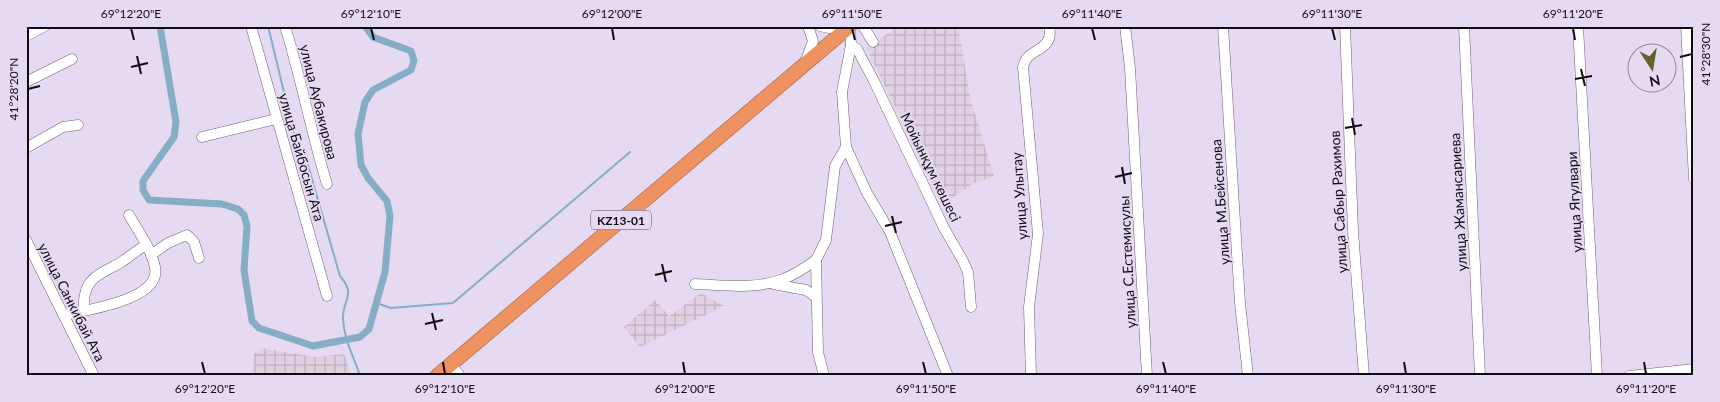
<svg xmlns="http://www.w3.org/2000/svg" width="1720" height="402" viewBox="0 0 1720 402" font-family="Lato,sans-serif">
<defs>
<pattern id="industrial-grid" width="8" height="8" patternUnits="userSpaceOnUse" patternTransform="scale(1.25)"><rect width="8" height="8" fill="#e0d0e2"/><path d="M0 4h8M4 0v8" fill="none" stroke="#bfb1c1"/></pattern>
</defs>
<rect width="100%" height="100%" fill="#e6daf3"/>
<g fill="url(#industrial-grid)">
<path d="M 899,26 L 958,26 L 971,101 L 994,176 L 974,183 L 943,204 L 866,48 Z"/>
<path d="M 701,293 L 724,306 L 640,347 L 624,327 L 655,300 L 669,316 Z"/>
<path d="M 261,348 L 315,357 L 344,354 L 352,376 L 253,376 L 254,354 Z"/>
</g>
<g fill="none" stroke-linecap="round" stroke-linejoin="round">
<g stroke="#86adc6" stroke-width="2">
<path d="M 268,26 L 296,142 L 307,162 L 340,276 C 357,295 342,300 343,319 C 344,340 354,357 360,376"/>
<path d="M 376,303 L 391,308 L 453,303 L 630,152"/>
</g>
<path stroke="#86adc6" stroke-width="7" d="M 160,26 L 176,122 L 174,137 L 143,181 L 143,190 L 149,200 L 222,204 L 238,209 L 244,215 L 247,226 L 244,270 L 252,321 L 259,328 L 313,346 L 360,337 L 369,329 L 385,272 L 390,216 L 387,201 L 368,178 L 361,165 L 358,134 L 365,102 L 373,90 L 411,70 L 414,61 L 411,51 L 373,37 L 365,26"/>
<defs>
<g id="minor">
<path d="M 251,26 L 327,296"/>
<path d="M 285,26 C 301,78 311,132 327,184"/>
<path d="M 820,26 L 829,28 L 848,26"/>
<path d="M 850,26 L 851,45 L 842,92 L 846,147 L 867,193 L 890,232 L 948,376"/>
<path d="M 863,26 L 873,42"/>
<path d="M 1125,26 L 1130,68 L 1147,376"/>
<path d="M 1223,26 L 1240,303 L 1248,376"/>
<path d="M 1345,26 L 1353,231 L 1364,376"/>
<path d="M 1464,26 L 1480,376"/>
<path d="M 1578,26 L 1597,376"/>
<path d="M 1686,26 L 1694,179"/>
<path d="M 26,36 L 45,26"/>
<path d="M 851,45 L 857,49 L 874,81 L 944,228 L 963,261 L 968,272 L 971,307"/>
<path d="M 805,63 L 813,41 L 808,26"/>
<path d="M 26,82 L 72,59"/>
<path d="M 202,137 L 276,119"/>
<path d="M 26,148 L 63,127 L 78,125"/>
<path d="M 26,240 L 94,376"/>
<path d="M 151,255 L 168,243 L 187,235 L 194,242 L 199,258"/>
<path d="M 695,284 C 723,285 755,290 783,279 C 795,275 806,267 816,260"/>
<path d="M 773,284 L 806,290 L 816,297"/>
<path d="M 84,311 C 82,279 96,276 120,263 C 129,257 137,250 146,245"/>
<path d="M 64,315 C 86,310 162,300 155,267 C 151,248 138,231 129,215"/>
<path d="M 451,364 L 460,376"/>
<path d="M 824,376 L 818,352 L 816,260 L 826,240 L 835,166 L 846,147"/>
<path d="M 1031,376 L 1029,307 L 1038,234 L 1023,67 C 1026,47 1055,53 1049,26"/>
<path d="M 1629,376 L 1694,369"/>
</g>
<path id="highway" d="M 437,376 L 850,26"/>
</defs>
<use href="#minor" stroke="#6b6075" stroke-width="11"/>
<use href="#highway" stroke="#a16346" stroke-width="15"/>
<use href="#minor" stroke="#fff" stroke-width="10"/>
<use href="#highway" stroke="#ef9262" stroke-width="14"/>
</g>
<path fill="none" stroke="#0f0b13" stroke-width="2" d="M 131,28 L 134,40M 371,28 L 374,40M 612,28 L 614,40M 852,28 L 855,40M 1092,28 L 1095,40M 1332,28 L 1335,40M 1573,28 L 1575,40M 137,56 L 141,74M 1680,57 L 1692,54M 131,67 L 148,63M 1581,69 L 1585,86M 1575,79 L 1592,76M 28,89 L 40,86M 1352,118 L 1355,135M 1345,128 L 1362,125M 1122,167 L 1125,184M 1115,177 L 1132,173M 892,216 L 896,233M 885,226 L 902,222M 662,264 L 666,282M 655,275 L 672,271M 432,313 L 436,330M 425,324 L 443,320M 202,362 L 205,374M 443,362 L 445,374M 683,362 L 685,374M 923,362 L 926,374M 1163,362 L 1166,374M 1404,362 L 1406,374M 1644,362 L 1646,374"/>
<g text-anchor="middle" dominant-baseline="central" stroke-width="4" stroke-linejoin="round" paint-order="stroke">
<rect fill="#e6daf3" stroke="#504956" stroke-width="1" x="591" y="210.5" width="60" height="19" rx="4"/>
<g font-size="12" font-weight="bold" fill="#0f0b13">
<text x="621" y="220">KZ13-01</text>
</g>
<g font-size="14" fill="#0f0b13" stroke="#e6daf3">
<text transform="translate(319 102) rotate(76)">улица Аубакирова</text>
<text transform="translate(302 157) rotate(74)">улица Байбосын Ата</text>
<text transform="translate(931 167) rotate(64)">Мойынқұм көшесі</text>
<text transform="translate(1019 196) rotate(-94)">улица Улытау</text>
<text transform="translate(1220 202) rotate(-94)">улица М.Бейсенова</text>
<text transform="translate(1338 202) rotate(-93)">улица Сабыр Рахимов</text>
<text transform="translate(1458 202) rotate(-93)">улица Жамансариева</text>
<text transform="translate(1574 202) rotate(-93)">улица Ягулвари</text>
<text transform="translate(1127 262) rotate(-93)">улица С.Естемисулы</text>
<text transform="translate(72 302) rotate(63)">улица Санкибай Ата</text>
</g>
</g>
<rect width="1720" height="402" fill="none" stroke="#e6daf3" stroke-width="55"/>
<g transform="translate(1652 68) rotate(168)"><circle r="24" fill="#e6daf3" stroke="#908799"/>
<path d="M0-4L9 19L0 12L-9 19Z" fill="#695f2b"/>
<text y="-8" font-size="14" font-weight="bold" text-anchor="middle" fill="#0f0b13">N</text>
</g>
<rect x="28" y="28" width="1664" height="346" fill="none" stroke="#0f0b13" stroke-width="2"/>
<g font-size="12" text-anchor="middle" fill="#0f0b13">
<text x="131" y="18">69°12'20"E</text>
<text x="371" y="18">69°12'10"E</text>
<text x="612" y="18">69°12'00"E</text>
<text x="852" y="18">69°11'50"E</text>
<text x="1092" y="18">69°11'40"E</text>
<text x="1332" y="18">69°11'30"E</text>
<text x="1573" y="18">69°11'20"E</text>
<text transform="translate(1706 54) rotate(-90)" y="4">41°28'30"N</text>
<text transform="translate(14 89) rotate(-90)" y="4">41°28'20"N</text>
<text x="205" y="393">69°12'20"E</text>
<text x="445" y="393">69°12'10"E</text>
<text x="685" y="393">69°12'00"E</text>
<text x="926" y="393">69°11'50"E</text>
<text x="1166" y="393">69°11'40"E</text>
<text x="1406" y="393">69°11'30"E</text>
<text x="1646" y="393">69°11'20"E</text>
</g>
</svg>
